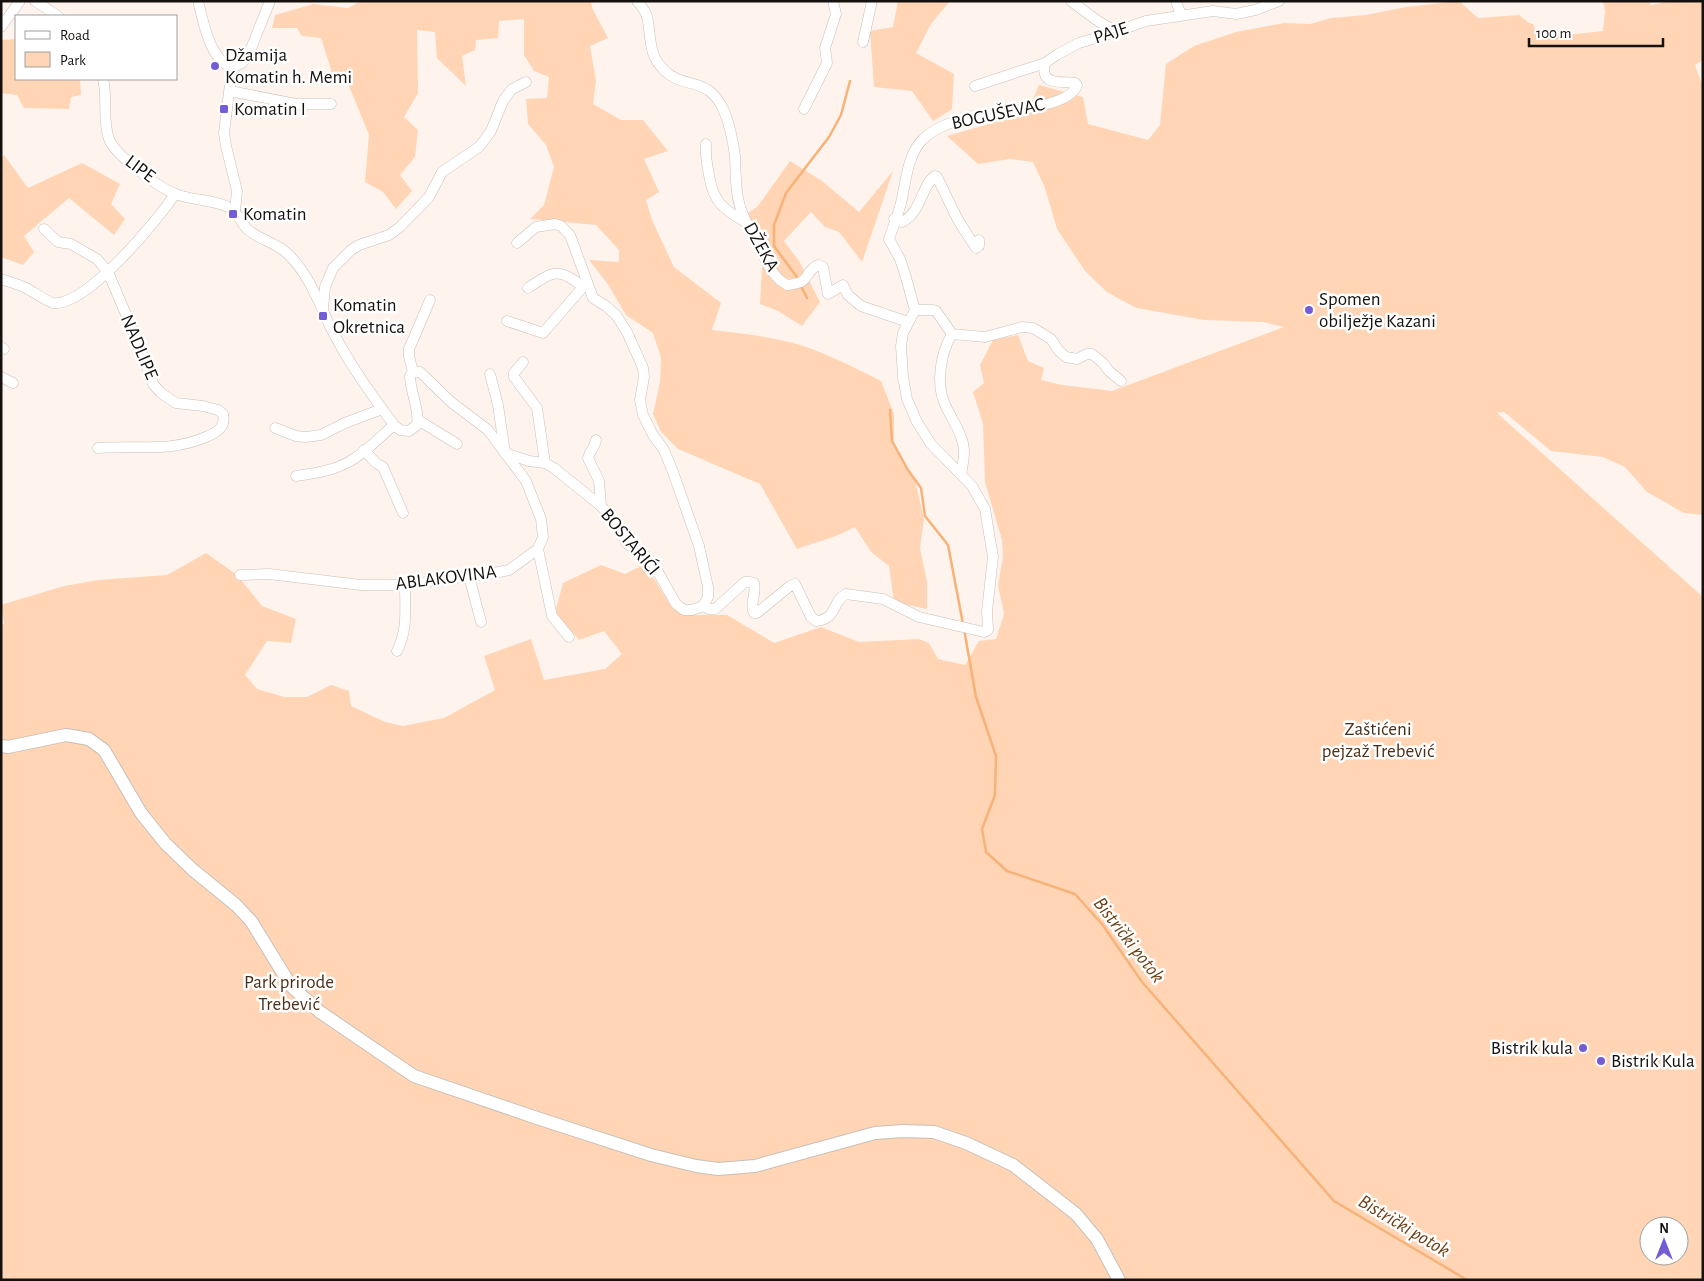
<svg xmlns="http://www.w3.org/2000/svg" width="1704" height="1281" viewBox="0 0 1704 1281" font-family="'Alegreya Sans',sans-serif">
<rect width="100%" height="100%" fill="#fef4ed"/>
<g fill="#ffd5b5" fill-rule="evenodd">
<path d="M 361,1 L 591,1 L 592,8 L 608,38 L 590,46 L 596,81 L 593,104 L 621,120 L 643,120 L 668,151 L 644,159 L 659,192 L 646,200 L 652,220 L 674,267 L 721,303 L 712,330 C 742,333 771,337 800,345 C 828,354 855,368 881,381 L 894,414 L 894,447 L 915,481 L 924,519 L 920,548 L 927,582 L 927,609 L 894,602 L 889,566 L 871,552 L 855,527 L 836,536 L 797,549 L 760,484 L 678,449 L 661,432 L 653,414 L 660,382 L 661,358 L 653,333 L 626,315 L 607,283 L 589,260 L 619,262 L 619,250 L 596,225 L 530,219 L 544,205 L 554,167 L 546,145 L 528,124 L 526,99 L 547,98 L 549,77 L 534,71 L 524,55 L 524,19 L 499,21 L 498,38 L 476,40 L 475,50 L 462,56 L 466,86 L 437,58 L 435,32 L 417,30 L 418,93 L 404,117 L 418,130 L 415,157 L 400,175 L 412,191 L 396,209 L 383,192 L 365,182 L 369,135 L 347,81 L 332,73 L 321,38 L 302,36 L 297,28 L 272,28 L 275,15 L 313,4 L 348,8 Z"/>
<path d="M 898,1 L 950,1 L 931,24 L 916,53 L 954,74 L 952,109 L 933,121 L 912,91 L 874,87 L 870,31 L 893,27 Z"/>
<path d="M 1459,1 L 1478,18 L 1519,15 L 1529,23 L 1533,24 L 1539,38 L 1603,31 L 1605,11 L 1603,1 L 1649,1 L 1651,5 L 1671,1 L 1703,1 L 1703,60 L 1695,65 L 1703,87 L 1703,515 L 1684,513 L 1647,492 L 1625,467 L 1603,457 L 1551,451 L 1504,412 L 1497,413 L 1703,597 L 1703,1280 L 1,1280 L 1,626 L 4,623 L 1,605 L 64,586 L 98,580 L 167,575 L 206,553 L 237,575 L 262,606 L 296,619 L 291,643 L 267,641 L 245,675 L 257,689 L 284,697 L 307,697 L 331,685 L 349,691 L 351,706 L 385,722 L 403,726 L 444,718 L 495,690 L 484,656 L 531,639 L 544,680 L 605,669 L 622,654 L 604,631 L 579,640 L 555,613 L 563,583 L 601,565 L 625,574 L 645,564 L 668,601 L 689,615 L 727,615 L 774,643 L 821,627 L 859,642 L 919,639 L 929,643 L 938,659 L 965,665 L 979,641 L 996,639 L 1004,614 L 998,585 L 1003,557 L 1002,540 L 985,482 L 983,424 L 973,392 L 984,383 L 980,365 L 993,340 L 1018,335 L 1028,361 L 1044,368 L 1041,380 L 1062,385 L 1112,391 L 1284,327 L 1263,322 L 1204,320 L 1136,308 L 1107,292 L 1085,271 L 1057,229 L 1045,188 L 1033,162 L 1010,159 L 978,164 L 947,136 L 1027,113 L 1039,85 L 1083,97 L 1088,124 L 1148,140 L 1160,125 L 1166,64 L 1194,46 L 1236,32 L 1284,23 L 1310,24 L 1331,18 L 1366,15 L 1406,7 ZM 1649,1226 L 1679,1226 L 1679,1256 L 1649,1256 Z"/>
<path d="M 16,39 L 16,79 L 80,79 L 81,95 L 71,97 L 69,109 L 24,108 L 17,95 L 1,93 L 1,40 Z"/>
<path d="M 4,155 L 28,188 L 82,163 L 120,184 L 111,204 L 125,219 L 114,235 L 69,198 L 24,236 L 34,252 L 23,265 L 1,257 L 1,159 Z"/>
<path d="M 790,161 L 822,181 L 859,212 L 893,171 L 862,262 L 839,232 L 825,227 L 811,212 L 784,241 L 799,261 L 820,302 L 802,326 L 776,310 L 760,304 L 763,249 L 740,219 L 758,206 Z"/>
</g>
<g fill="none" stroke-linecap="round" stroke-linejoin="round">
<g stroke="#f8b278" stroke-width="2.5">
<path d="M 799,280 L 774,246 L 774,225 L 786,193 L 829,137 L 841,115 L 850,81"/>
<path d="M 801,286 L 807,298"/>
<path d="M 890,410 L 892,441 L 908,470 L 921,488 L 925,516 L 948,545 L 963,624"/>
<path d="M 964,629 L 976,697 L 996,756 L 995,795 L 982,829 L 986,852 L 1007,871 L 1075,894 L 1102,924 L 1142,982 L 1334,1201 L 1467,1280"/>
</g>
<defs>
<g id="minor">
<path d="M 35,1 L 58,16"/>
<path d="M 198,1 C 204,24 209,58 232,68"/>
<path d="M 637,1 C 641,6 646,11 647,17 C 652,37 647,53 664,70 C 683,90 709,75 724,111 C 730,125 733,141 735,156 C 736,174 735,195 742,212 C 746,224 754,234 759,246 C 766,261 772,277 787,285 C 813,283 802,273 818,265 L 823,267 L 828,294 L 843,285 L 848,295 L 861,306 L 908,322"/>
<path d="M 1071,1 L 1095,19 L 1116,32"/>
<path d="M 1176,1 L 1181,15"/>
<path d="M 1,27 L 20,1"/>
<path d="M 863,42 L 872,1"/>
<path d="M 232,68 L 224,133 L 226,146 L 237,191 L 235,211"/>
<path d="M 232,68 L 242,63 L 248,56 L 270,1"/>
<path d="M 103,79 C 108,98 102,120 109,139 C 115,155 159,188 176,194 C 193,201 214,199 230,208 C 238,213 241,223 247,229 C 259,240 276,242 289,255 C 309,275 318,301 330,326 C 347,361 371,394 394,425 L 400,430 L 409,431 L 417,425 C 420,411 410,391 410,376 L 413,372 L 420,372 L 451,402 L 488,430 L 505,453 L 529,461 L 545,463 L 554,468 L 601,506 L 619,526 L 626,543 L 645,555 L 654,565 L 676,604 L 684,610 L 692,610 L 703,606 L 708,597 L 708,587 L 699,546 L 673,472 L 664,450 L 653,435 L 643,415 L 640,400 L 644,377 L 643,368 L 627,332 L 616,315 L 606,306 L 593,298 L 570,235 L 561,226 L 555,224 L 536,227 L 517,243"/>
<path d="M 975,86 L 1045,63 L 1058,54 L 1079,43 L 1100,37 L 1146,21 L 1213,11 L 1236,14 L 1255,10 L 1279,1"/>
<path d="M 230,91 L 296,104 L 331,104"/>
<path d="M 804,109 L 827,63 L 825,48 L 836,14 L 833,1"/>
<path d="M 706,144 C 705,155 707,165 709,175 C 713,202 724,210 747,223"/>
<path d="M 894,219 L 902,222 C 922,212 922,184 935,176 L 937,177 L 958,220 L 976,248 L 979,246 L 979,240"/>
<path d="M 44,229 L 58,242 L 71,244 L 97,259 L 108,272 L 139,345 L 153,384 L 161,393 L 176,403 L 203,406 L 218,410 L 223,414 C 226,426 218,432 208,436 C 172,453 135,445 98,448"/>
<path d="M 1,279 C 10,282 18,284 26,288 C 32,291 48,302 53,303 C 85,308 158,220 175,194"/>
<path d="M 528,288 C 552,272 558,266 583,287 L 587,283"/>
<path d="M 323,308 L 325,287 L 333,268 L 351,250 L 359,245 L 389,235 L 400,227 L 429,197 L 442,172 L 479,147 L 491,131 L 503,101 L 512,89 L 526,82"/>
<path d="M 915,310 L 933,310 L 936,311 L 952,334 L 985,337 L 1022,327 L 1033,328 L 1051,339 L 1059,351 L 1066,357 L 1077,359 L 1087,354 L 1092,354 L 1103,363 L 1109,371 L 1121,381"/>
<path d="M 507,321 L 543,333 L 583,287"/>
<path d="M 952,334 C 941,352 936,382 944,402 C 949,415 958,426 962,440 C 966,451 963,463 961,474"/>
<path d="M 1,347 L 4,349"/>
<path d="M 523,362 L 514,373 L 514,377 L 537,408 L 545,463"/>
<path d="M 413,372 L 409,356 L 409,349 L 430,300"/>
<path d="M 1,377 L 13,383"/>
<path d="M 418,420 L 457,444"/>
<path d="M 275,428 L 296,436 L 306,437 L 321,435 L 345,423 L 382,409"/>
<path d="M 596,440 C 595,447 590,451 588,458 L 599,481 L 601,506"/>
<path d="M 364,450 L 376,463 L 383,467 L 403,513"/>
<path d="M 296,476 C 317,473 338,470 355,458 C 369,449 381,436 394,425"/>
<path d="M 538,549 L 552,616 L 569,637"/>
<path d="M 240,575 L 269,574 L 361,585 L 405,585 L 469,576 L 489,574 L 509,570 L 538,549 L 543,537 L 541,519 L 526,481 L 505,453 L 498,405 L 490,374"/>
<path d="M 469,576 L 481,622"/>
<path d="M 703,606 L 709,609 L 715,609 L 745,582 L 750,582 L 754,583 C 757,594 749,604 754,613 L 757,613 L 790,586 L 795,584 L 811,617 L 816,621 C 838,619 831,602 846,594 L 883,599 L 919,617 L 984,632 L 988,630 L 987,611 L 993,557 L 985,509 L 972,486 L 931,444 L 917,422 L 907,399 L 903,377 L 901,346 L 903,333 L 915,310 L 905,274 L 900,259 L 889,239 C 893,227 898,215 901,203 C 906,182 907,155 923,139 C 937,126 956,120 974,116 C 996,111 1070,109 1077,85 L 1075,83 C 1059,81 1040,86 1045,63"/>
<path d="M 397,651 C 408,630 405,608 405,585"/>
</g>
<path id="major" d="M 1,746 L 8,747 L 66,735 L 89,739 L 104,750 L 141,813 L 165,843 L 193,870 L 236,905 L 251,921 L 291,986 L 320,1012 L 414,1076 L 537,1118 L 651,1155 L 696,1166 L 718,1169 L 755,1166 L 875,1133 L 903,1131 L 934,1132 L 966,1143 L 1013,1165 L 1053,1196 L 1076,1214 L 1097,1239 L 1119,1280"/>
</defs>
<use href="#minor" stroke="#c8bfb7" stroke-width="11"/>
<use href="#major" stroke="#c8bfb7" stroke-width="14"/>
<use href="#minor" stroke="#fff" stroke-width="10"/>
<use href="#major" stroke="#fff" stroke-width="12"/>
</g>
<g fill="#745cd7" stroke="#fff" stroke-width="2">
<circle cx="215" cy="66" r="5"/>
<rect x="219" y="104" width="10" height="10" rx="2.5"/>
<rect x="228" y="209" width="10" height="10" rx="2.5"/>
<circle cx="1309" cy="310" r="5"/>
<rect x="318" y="311" width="10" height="10" rx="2.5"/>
<circle cx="1583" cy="1048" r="5"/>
<circle cx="1601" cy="1061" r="5"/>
</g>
<g text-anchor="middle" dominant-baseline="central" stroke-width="5" stroke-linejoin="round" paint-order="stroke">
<g font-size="19" fill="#15110f" stroke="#fff">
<text transform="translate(1111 33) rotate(-18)">PAJE</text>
<text transform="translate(998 114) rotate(-12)">BOGUŠEVAC</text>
<text transform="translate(140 169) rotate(37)">LIPE</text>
<text transform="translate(761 247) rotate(61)">DŽEKA</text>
<text transform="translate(139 347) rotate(67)">NADLIPE</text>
<text transform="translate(630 542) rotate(50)">BOSTARIĆI</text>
<text transform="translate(446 578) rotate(-7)">ABLAKOVINA</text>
</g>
<g font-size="19" fill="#15110f" stroke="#fff" text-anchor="start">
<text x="225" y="55">Džamija<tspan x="225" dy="22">Komatin h. Memi</tspan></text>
<text x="234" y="109">Komatin I</text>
<text x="243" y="214">Komatin</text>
<text x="1319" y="299">Spomen<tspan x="1319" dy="22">obilježje Kazani</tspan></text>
<text x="333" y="305">Komatin<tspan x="333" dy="22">Okretnica</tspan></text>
<text x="1573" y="1048" text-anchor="end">Bistrik kula</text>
<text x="1611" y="1061">Bistrik Kula</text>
</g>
<g font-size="19" fill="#4c2f17" stroke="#fff">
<text x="1378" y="729">Zaštićeni<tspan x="1378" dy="22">pejzaž Trebević</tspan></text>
<text x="289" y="982">Park prirode<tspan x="289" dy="22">Trebević</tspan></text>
</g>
<g font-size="20" font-style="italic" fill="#6c3f13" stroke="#fff">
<text transform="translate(1129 940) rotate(52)">Bistrički potok</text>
<text transform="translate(1404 1226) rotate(31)">Bistrički potok</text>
</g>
</g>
<rect width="1704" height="1281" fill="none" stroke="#15110f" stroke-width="5"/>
<rect x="15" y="15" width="162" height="65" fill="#ffffff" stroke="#a1a09f"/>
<rect x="25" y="31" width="25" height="8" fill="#ffffff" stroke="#a1a09f"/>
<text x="60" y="40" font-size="15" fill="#15110f">Road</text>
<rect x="25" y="52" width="25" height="15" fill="#ffd5b5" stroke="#a1a09f"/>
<text x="60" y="65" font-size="15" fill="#15110f">Park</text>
<g transform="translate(1664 1241)"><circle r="24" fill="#ffffff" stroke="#a1a09f"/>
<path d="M0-4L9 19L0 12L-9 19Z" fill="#745cd7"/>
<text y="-8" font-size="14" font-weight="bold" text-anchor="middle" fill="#15110f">N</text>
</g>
<path d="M1529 38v8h134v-8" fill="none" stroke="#15110f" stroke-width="2.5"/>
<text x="1536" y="38" font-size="15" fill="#15110f" stroke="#ffffff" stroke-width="4" paint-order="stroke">100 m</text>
</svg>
